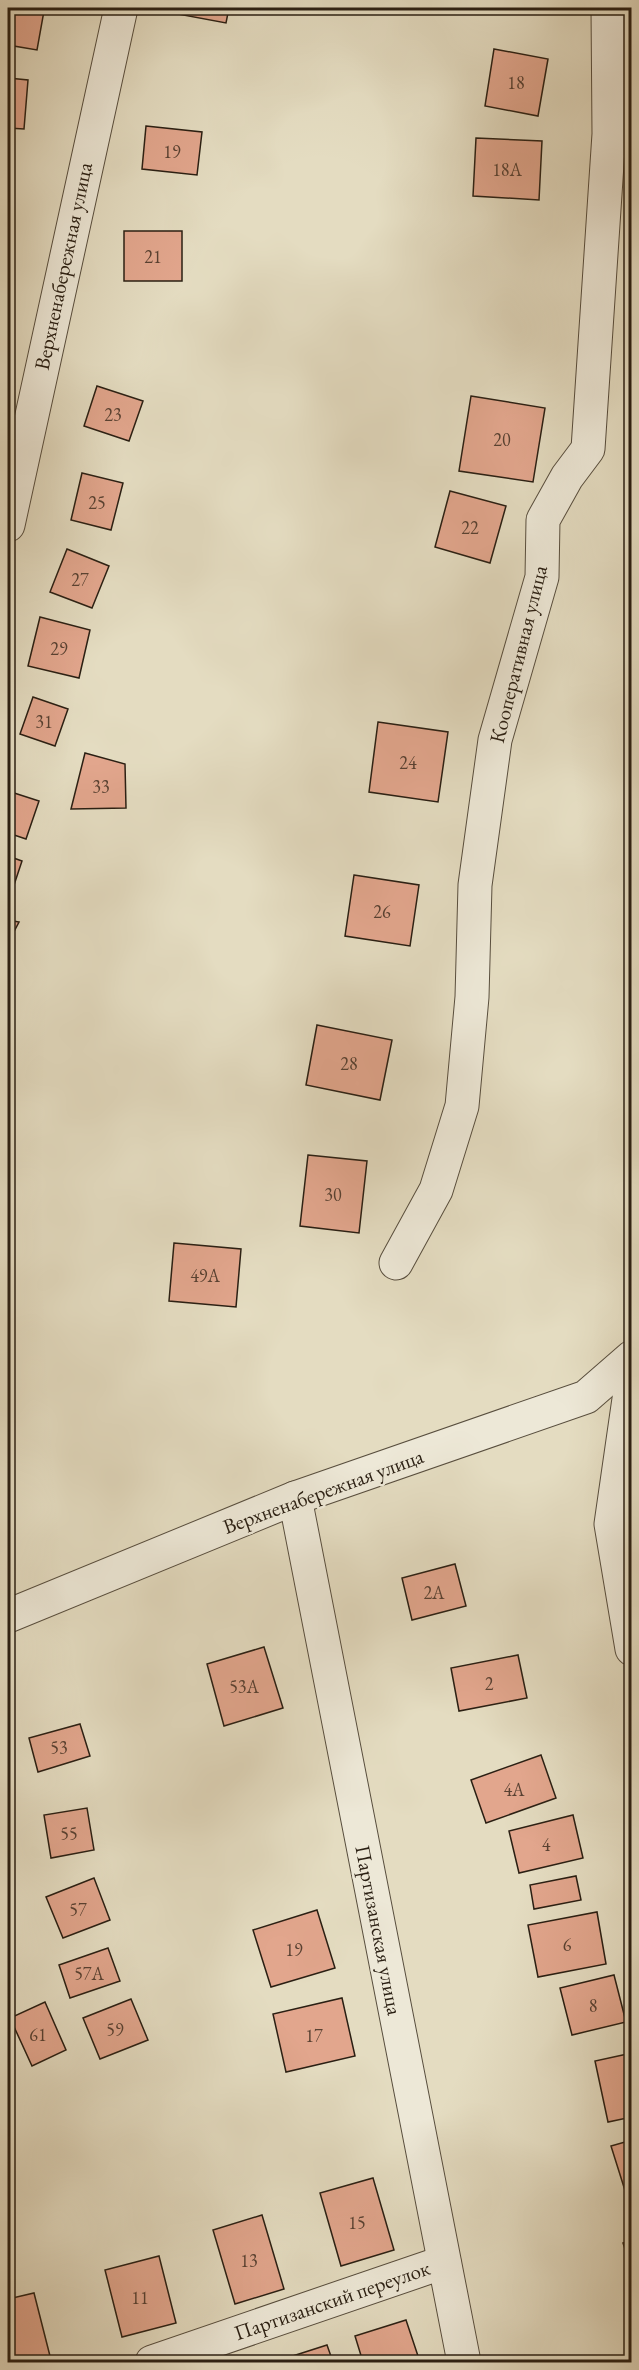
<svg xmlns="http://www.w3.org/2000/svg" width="639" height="2370" viewBox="0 0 639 2370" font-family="'EB Garamond',serif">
<rect width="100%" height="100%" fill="#e4dcc1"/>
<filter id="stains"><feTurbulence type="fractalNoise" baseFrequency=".00333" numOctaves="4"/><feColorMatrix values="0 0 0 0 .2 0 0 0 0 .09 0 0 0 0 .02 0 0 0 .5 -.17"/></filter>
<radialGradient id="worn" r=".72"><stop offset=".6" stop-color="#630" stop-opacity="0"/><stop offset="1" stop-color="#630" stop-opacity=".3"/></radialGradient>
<g fill="#e2a68d" stroke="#2a1f13" stroke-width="1.5">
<path d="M 8,8 L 44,11 L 37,50 L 8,45 Z"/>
<path d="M 168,8 L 229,8 L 226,23 L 167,12 Z"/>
<path d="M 494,49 L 548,59 L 538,116 L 485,106 Z"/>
<path d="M 8,78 L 28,80 L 24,129 L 8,128 Z"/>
<path d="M 146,126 L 202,132 L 197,175 L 142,169 Z"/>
<path d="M 476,138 L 542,141 L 539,200 L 473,196 Z"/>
<path d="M 8,157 L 14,158 L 13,201 L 8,201 Z"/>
<rect x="124" y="231" width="58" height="50"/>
<path d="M 97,386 L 143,401 L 129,441 L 84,426 Z"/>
<path d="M 471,396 L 545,408 L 533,482 L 459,471 Z"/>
<path d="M 82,473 L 123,483 L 111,530 L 71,520 Z"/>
<path d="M 450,491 L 506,506 L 490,563 L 435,547 Z"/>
<path d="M 67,549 L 109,566 L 92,608 L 50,592 Z"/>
<path d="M 40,617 L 90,630 L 79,678 L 28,666 Z"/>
<path d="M 33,697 L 68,709 L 55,746 L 20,734 Z"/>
<path d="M 378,722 L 448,732 L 438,802 L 369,792 Z"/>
<path d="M 85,753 L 125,764 L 126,808 L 71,809 Z"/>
<path d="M 8,791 L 39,801 L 26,839 L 8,833 Z"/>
<path d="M 8,856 L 22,861 L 9,900 L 8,900 Z"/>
<path d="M 354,875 L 419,885 L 410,946 L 345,936 Z"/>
<path d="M 8,920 L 19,922 L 8,943 Z"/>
<path d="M 317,1025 L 392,1040 L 380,1100 L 306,1085 Z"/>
<path d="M 308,1155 L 367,1161 L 359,1233 L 300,1226 Z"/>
<path d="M 174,1243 L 241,1249 L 236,1307 L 169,1301 Z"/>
<path d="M 455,1564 L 466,1606 L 412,1620 L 402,1578 Z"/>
<path d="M 264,1647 L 283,1708 L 224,1726 L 207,1664 Z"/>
<path d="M 518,1655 L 527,1698 L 459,1711 L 451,1668 Z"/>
<path d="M 80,1724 L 90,1756 L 38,1772 L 29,1738 Z"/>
<path d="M 541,1755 L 556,1798 L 486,1823 L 471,1780 Z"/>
<path d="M 87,1808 L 94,1850 L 51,1858 L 44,1815 Z"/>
<path d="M 573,1815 L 583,1858 L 519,1873 L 509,1831 Z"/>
<path d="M 576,1876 L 581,1900 L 534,1909 L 530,1885 Z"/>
<path d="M 94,1878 L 110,1920 L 63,1938 L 46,1897 Z"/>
<path d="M 317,1910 L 335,1968 L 271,1987 L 253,1930 Z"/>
<path d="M 597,1912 L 606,1964 L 538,1977 L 528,1925 Z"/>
<path d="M 108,1948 L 120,1981 L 70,1998 L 59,1965 Z"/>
<path d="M 614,1975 L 626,2022 L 572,2035 L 560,1988 Z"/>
<path d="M 342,1998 L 355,2056 L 286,2072 L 273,2014 Z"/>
<path d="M 131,1999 L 148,2040 L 100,2059 L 83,2018 Z"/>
<path d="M 45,2002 L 66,2050 L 32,2066 L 10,2018 Z"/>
<path d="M 632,2053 L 632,2117 L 608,2122 L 595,2061 Z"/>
<path d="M 632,2140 L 632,2199 L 628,2200 L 611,2146 Z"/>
<path d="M 373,2178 L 394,2250 L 341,2266 L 320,2193 Z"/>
<path d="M 262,2215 L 284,2289 L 235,2304 L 213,2230 Z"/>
<path d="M 632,2240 L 632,2270 L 623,2243 Z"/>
<path d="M 159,2256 L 176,2323 L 122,2337 L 105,2270 Z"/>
<path d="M 34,2293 L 51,2360 L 41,2362 L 8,2362 L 8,2299 Z"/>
<path d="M 406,2320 L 420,2362 L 363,2362 L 355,2336 Z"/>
<path d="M 327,2345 L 333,2362 L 274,2362 Z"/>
</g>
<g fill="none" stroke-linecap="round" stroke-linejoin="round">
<defs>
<g id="minor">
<path d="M 8,525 L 121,8"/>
<path d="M 396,1263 L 436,1190 L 462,1106 L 472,997 L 475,885 L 495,740 L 542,577 L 543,520 L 567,477 L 588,449 L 609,134 L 608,8"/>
<path d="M 632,1378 L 611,1524 L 632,1649"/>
<path d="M 295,1498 L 464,2362"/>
<path d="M 8,1616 L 295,1498 L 586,1397 L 632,1357"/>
<path d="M 152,2362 L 444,2262"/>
</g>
</defs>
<use href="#minor" stroke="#584e3e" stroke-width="35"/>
<use href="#minor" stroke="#ede8d7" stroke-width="33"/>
</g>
<g text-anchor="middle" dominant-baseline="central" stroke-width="5" stroke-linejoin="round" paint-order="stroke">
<g font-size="18" fill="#584132">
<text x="516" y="82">18</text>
<text x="172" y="151">19</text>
<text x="507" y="169">18А</text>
<text x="153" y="256">21</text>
<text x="113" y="414">23</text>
<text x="502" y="439">20</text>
<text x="97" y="502">25</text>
<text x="470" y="527">22</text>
<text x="80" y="579">27</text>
<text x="59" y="648">29</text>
<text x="44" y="721">31</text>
<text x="408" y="762">24</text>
<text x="101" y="786">33</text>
<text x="382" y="911">26</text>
<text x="349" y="1063">28</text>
<text x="333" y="1194">30</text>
<text x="205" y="1275">49А</text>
<text x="434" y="1592">2А</text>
<text x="489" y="1683">2</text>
<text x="244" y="1686">53А</text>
<text x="59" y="1747">53</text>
<text x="514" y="1789">4А</text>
<text x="69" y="1833">55</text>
<text x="546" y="1844">4</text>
<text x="78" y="1909">57</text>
<text x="567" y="1944">6</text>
<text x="294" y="1949">19</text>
<text x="89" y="1973">57А</text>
<text x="593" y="2005">8</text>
<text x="115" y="2029">59</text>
<text x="38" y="2034">61</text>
<text x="314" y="2035">17</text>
<text x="357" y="2222">15</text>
<text x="249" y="2260">13</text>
<text x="140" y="2297">11</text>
</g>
<g font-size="21" fill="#2a1f13" stroke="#ede8d7">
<text transform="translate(63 266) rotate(-78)">Верхненабережная улица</text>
<text transform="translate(518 654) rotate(-76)">Кооперативная улица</text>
<text transform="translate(323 1491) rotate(-20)">Верхненабережная улица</text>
<text transform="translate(379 1930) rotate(79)">Партизанская улица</text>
<text transform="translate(332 2300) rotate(-19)">Партизанский переулок</text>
</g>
</g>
<rect width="639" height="2370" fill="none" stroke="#e4dcc1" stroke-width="30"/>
<rect x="9" y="9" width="621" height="2352" fill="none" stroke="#2a1f13" stroke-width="3"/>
<rect x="15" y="15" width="609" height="2340" fill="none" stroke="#2a1f13" stroke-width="1.5"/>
<rect width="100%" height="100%" filter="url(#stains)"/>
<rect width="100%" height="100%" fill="url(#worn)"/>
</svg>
